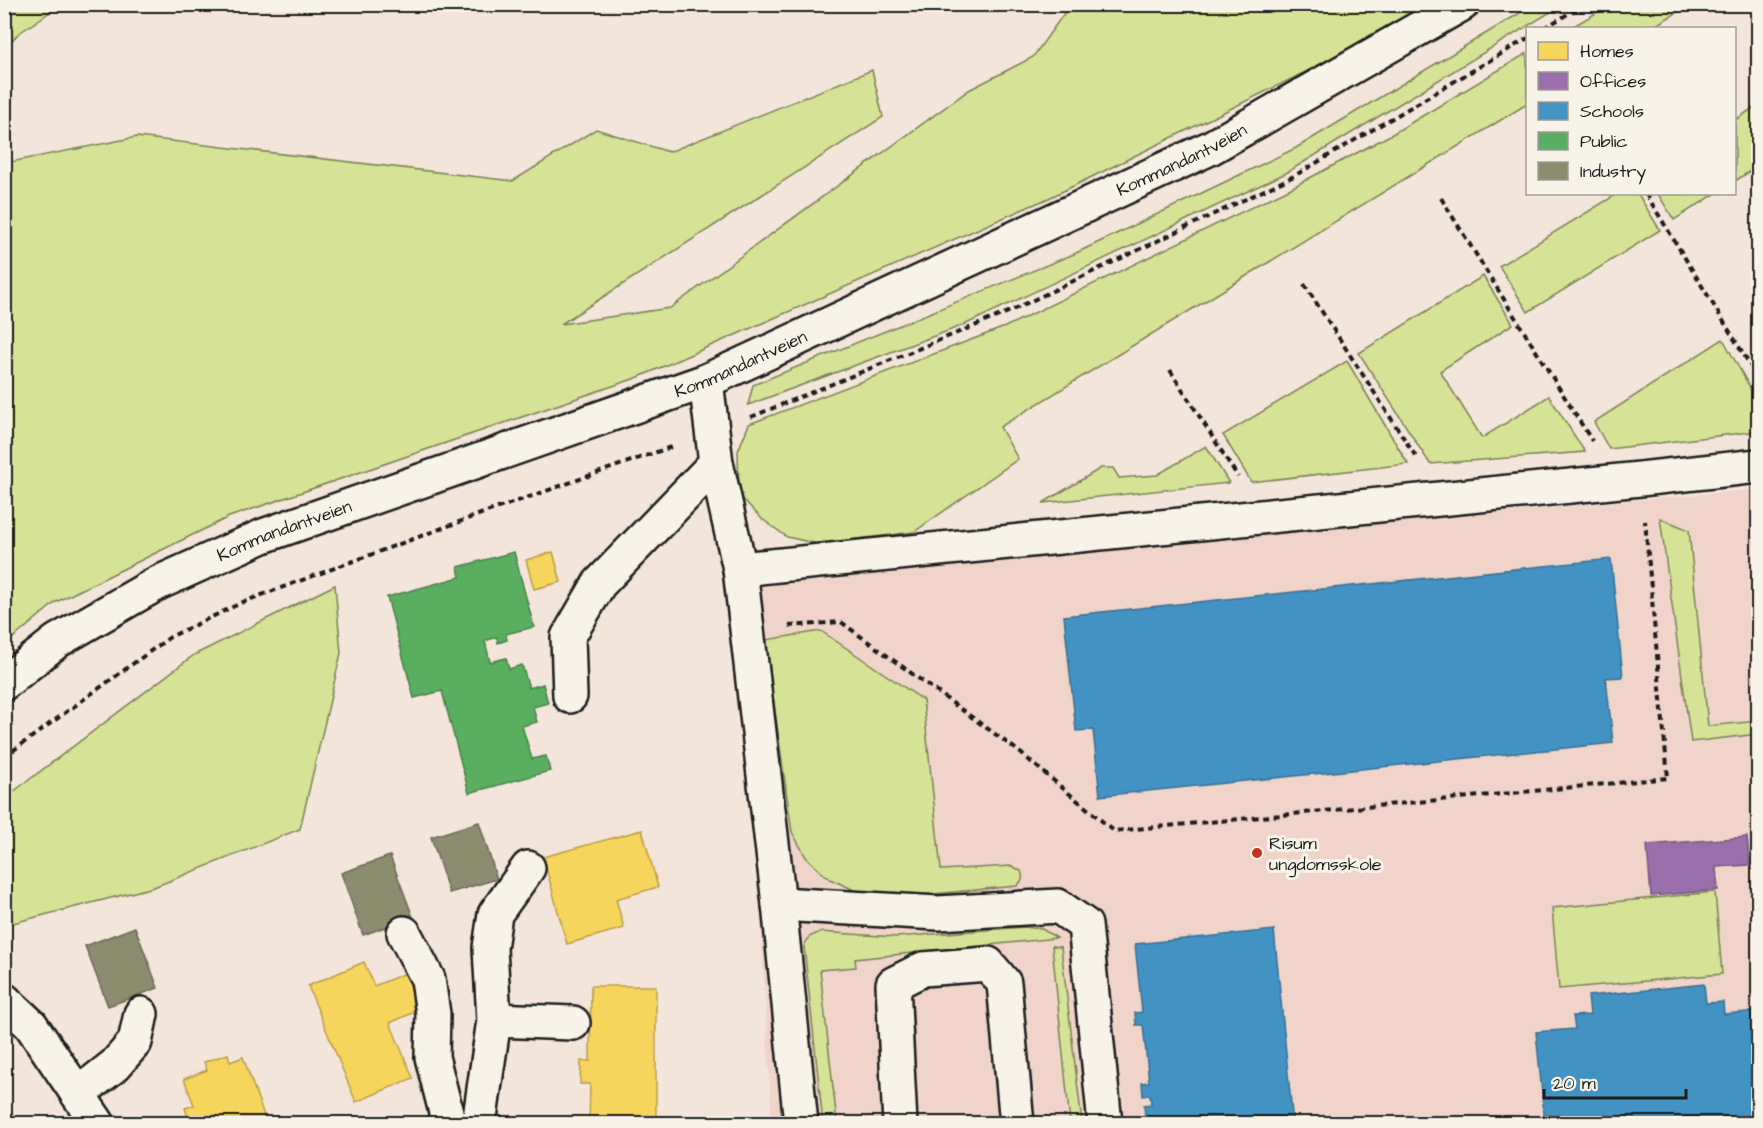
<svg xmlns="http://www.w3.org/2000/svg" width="1763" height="1128" viewBox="0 0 1763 1128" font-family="'Architects Daughter',sans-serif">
<rect width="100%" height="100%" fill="#f4e5da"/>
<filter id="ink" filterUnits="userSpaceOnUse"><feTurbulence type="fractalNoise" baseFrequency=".0167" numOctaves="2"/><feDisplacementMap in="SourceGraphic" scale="12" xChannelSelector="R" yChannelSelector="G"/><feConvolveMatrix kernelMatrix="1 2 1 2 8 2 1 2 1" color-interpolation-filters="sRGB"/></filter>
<g filter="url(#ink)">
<path fill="#f0d4ca" d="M 1758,489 L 1758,1123 L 772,1123 L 741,582 Z"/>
<g fill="#d6e295" stroke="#797f58" stroke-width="1.5">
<path d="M 17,5 L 60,5 L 18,34 L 5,48 L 5,9 Z"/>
<path d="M 1070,5 L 1427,5 L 1352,49 L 1051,197 L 639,377 L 229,517 L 56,602 L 5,645 L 5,163 L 137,137 L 513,181 L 596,129 L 669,152 L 872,70 L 883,117 L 561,324 L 670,308 L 969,90 L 1033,57 Z"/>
<path d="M 1533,5 L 1562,5 L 1286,173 L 964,325 L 748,405 L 753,385 L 1074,254 L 1296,148 Z"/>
<path d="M 1610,5 L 1610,4 L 1690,5 L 1651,28 L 1570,28 Z"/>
<path d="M 1527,53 L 1527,104 L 1000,427 L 1018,459 L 914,532 L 818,544 L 787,537 L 762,519 L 739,495 L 738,451 L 749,424 L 1005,327 L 1291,188 L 1394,133 Z"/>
<path d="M 1758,105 L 1758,166 L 1735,181 L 1735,120 Z"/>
<path d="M 1617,194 L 1638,194 L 1660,230 L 1528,312 L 1499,266 Z"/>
<path d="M 1658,194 L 1715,194 L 1674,220 Z"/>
<path d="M 1483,276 L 1513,324 L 1440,371 L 1482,438 L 1549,396 L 1585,452 L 1430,464 L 1359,353 Z"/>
<path d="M 1723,339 L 1758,402 L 1758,431 L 1609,449 L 1594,422 Z"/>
<path d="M 1347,361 L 1408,464 L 1251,482 L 1223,435 Z"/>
<path d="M 1206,446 L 1229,483 L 1043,503 L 1101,468 L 1113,468 L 1119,478 L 1157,475 Z"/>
<path d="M 1660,518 L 1689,530 L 1708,726 L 1758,721 L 1758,734 L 1691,742 Z"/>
<path d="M 335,585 L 341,653 L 300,829 L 154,887 L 5,925 L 5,798 L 194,655 Z"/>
<path d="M 821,631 L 923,700 L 941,870 L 1012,866 L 1021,871 C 1024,878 1022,881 1017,886 L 891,898 L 861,893 L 830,879 L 819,870 L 806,857 L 792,832 L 765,640 Z"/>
<path d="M 1715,892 L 1722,974 L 1559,989 L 1552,908 Z"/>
<path d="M 1024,927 L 1042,929 L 1057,938 L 855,959 L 856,967 L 820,970 L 837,1123 L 823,1123 L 804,946 L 809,937 L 820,932 L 896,937 Z"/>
<path d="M 1052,946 L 1061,947 L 1082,1123 L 1070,1123 Z"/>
</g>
<g fill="#f6d55c" stroke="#b59e49" stroke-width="1.5">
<path d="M 553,552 L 561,582 L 534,589 L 526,560 Z"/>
<path d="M 642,830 L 658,887 L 616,899 L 624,928 L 567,944 L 543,857 Z"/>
<path d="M 364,962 L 374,986 L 406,973 L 421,1009 L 390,1023 L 413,1078 L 356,1102 L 308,986 Z"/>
<path d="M 591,986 L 656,986 L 656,1124 L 589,1124 L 590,1084 L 580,1084 L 581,1061 L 590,1061 Z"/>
<path d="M 228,1054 L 230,1062 L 243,1057 L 267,1124 L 190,1124 L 185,1108 L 194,1105 L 184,1079 L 207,1070 L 204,1062 Z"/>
</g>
<path fill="#9970ab" stroke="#745780" stroke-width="1.5" d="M 1747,837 L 1750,865 L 1716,867 L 1718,890 L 1651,896 L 1647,845 Z"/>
<g fill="#4393c3" stroke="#376f91" stroke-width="1.5">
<path d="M 1611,559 L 1623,677 L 1606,678 L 1613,743 L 1100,796 L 1093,730 L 1076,731 L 1064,616 Z"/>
<path d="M 1274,930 L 1293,1124 L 1153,1124 L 1152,1117 L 1145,1118 L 1144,1105 L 1151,1104 L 1150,1095 L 1143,1096 L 1142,1083 L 1149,1082 L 1143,1025 L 1136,1025 L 1135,1013 L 1142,1012 L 1135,944 Z"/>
<path d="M 1704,984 L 1706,1003 L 1723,1002 L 1724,1014 L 1758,1011 L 1758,1124 L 1545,1124 L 1536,1032 L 1575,1029 L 1573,1016 L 1590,1015 L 1588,996 Z"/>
</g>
<path fill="#5aae61" stroke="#47824c" stroke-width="1.5" d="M 514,552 L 534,627 L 506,634 L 507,640 L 498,643 L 497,637 L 485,641 L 490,662 L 506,658 L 509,669 L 522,665 L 529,688 L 543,684 L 548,703 L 533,707 L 537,722 L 522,726 L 532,759 L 546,756 L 550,771 L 469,793 L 442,691 L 414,698 L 387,597 L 460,577 L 458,567 Z"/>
<g fill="#8c8c6e" stroke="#6a6a55" stroke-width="1.5">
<path d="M 479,822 L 497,879 L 449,893 L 431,837 Z"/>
<path d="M 390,856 L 413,917 L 363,935 L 341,873 Z"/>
<path d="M 135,927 L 158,988 L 108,1006 L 85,946 Z"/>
</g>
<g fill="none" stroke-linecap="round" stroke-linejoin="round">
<defs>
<g id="minor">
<path d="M 706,381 L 716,463 L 740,569 L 779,904 L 801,1124"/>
<path d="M 740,569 L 1640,479 L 1758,466"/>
<path id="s1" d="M 4,683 L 57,641 L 158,583 L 263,536 L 706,381 L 1210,148 L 1462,4"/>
<path d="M 570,696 L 568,637 L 599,584 L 716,463"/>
<path d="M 779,904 L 938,913 L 1058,906 L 1085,925 L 1105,1124"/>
<path d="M 404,933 L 428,979 L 433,1014 L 432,1057 L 449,1124"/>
<path d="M 4,1000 L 31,1025 L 98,1124"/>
<path d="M 494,1020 L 573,1023"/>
<path d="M 78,1094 L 115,1065 L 135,1042 L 141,1014"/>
<path d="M 479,1124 L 494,1020 L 490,948 L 495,914 L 528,868"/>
<path d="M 900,1124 L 893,984 L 923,969 L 988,964 L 1004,983 L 1017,1124"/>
</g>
</defs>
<use href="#minor" stroke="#1c1c1c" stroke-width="38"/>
<g stroke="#1c1c1c" stroke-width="4" stroke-dasharray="6 4.5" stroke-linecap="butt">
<path d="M 4,7 L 11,4"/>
<path d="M 1544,28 L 1585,4"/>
<path d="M 1646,194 L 1758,378"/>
<path d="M 1441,198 L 1592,441"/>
<path d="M 1304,284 L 1418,460"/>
<path d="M 1170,370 L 1238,477"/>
<path d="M 751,417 L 1006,313 L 1294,176 L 1528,38"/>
<path d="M 789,626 L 841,622 L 1017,750 L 1114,831 L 1668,778 L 1645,521"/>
<path d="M 4,757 L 170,637 L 243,602 L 475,516 L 671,447"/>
</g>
<use href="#minor" stroke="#f7f3e8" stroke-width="33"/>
</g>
</g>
<circle fill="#c8321e" stroke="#f7f3e8" stroke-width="2" cx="1257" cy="853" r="6"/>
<g text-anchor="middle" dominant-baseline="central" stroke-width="6" stroke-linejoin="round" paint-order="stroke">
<g font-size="18" fill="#1c1c1c" stroke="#f7f3e8">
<text stroke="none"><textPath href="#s1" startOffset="1293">Kommandantveien</textPath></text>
<text stroke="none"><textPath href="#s1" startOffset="807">Kommandantveien</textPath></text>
<text stroke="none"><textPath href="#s1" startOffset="321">Kommandantveien</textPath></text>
</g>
<g font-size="18" fill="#1c1c1c" stroke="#f7f3e8" text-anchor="start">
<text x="1269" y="843">Risum<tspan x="1269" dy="21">ungdomsskole</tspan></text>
</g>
</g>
<rect width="1763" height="1128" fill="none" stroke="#f7f3e8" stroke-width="24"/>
<rect x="12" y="12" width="1739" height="1104" fill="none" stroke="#1c1c1c" stroke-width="2" filter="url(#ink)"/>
<rect x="1526" y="27" width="210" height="168" fill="#f7f3e8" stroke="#9f9d96" stroke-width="1.5"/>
<rect x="1538" y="42" width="30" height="18" fill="#f6d55c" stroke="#9f9d96" stroke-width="1.5"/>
<text x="1580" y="57" font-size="18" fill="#1c1c1c">Homes</text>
<rect x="1538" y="72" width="30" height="18" fill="#9970ab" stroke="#9f9d96" stroke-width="1.5"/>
<text x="1580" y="87" font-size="18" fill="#1c1c1c">Offices</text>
<rect x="1538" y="102" width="30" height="18" fill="#4393c3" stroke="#9f9d96" stroke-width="1.5"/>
<text x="1580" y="117" font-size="18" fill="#1c1c1c">Schools</text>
<rect x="1538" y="132" width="30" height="18" fill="#5aae61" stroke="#9f9d96" stroke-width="1.5"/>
<text x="1580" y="147" font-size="18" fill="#1c1c1c">Public</text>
<rect x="1538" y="162" width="30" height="18" fill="#8c8c6e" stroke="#9f9d96" stroke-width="1.5"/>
<text x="1580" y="177" font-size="18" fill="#1c1c1c">Industry</text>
<path d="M1544 1089v9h142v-9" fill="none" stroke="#1c1c1c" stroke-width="3"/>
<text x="1553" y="1089" font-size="18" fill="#1c1c1c" stroke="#f7f3e8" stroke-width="4.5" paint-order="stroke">20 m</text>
</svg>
